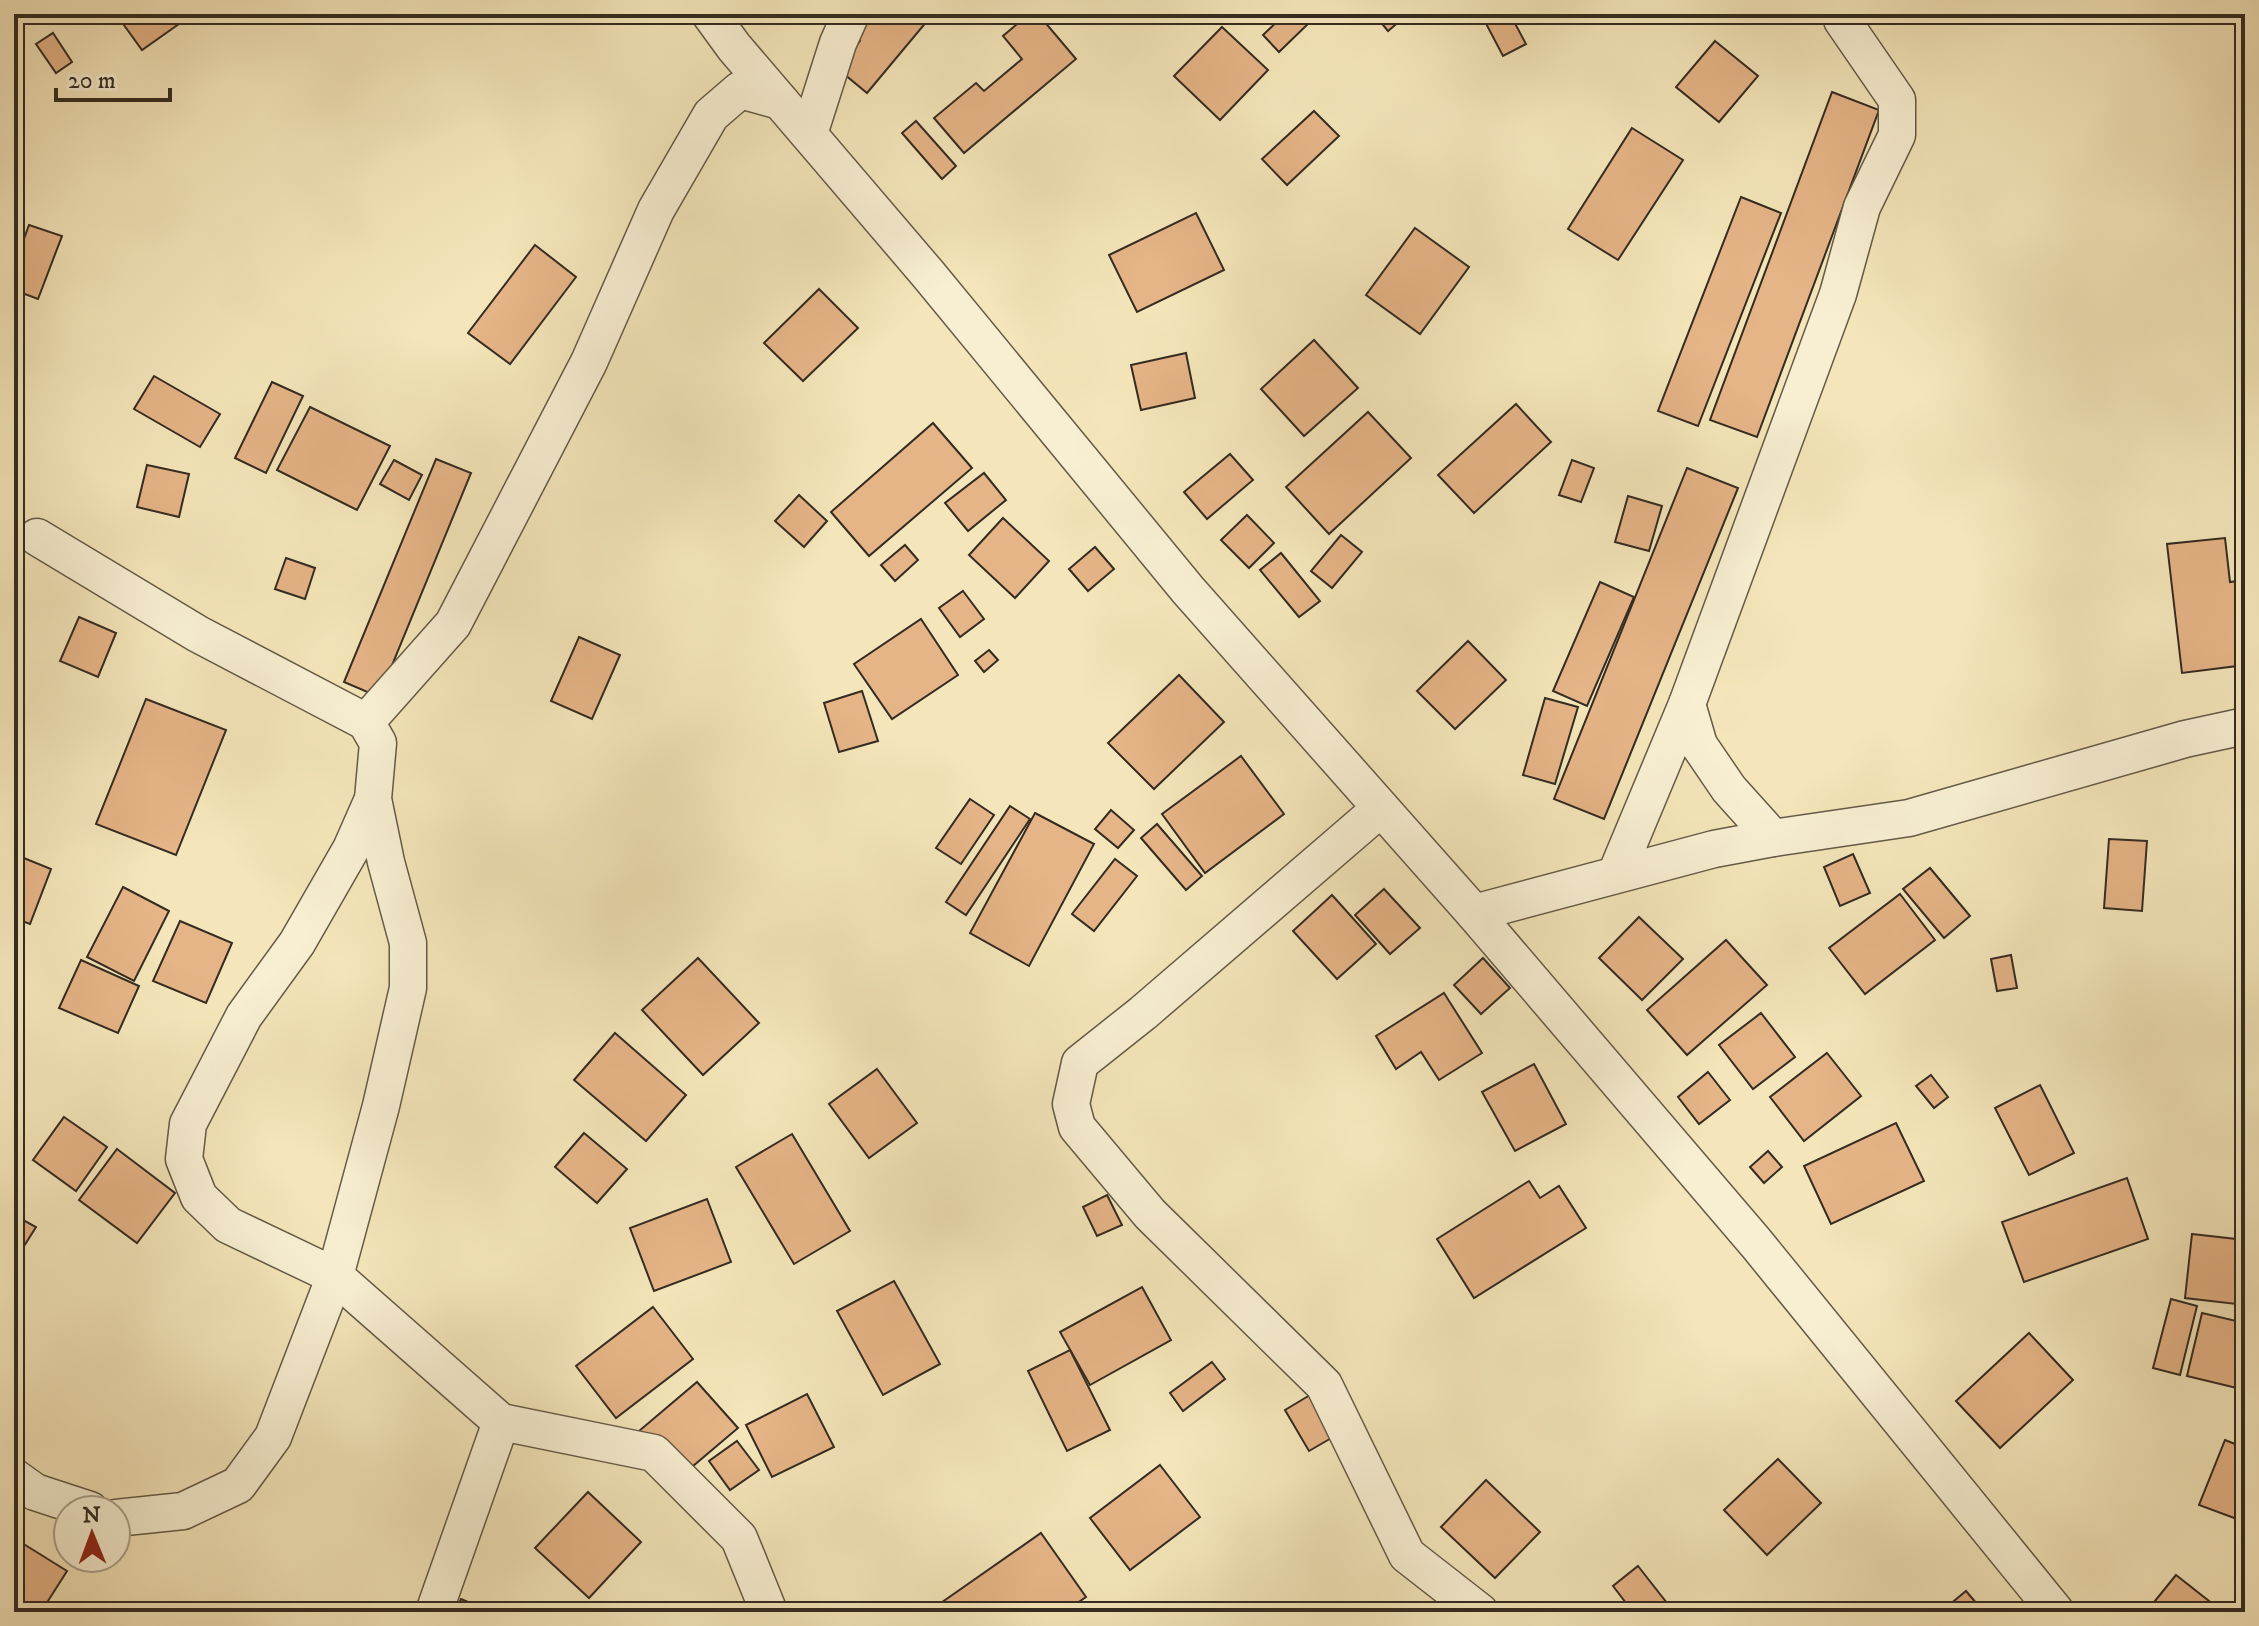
<svg xmlns="http://www.w3.org/2000/svg" width="2259" height="1626" viewBox="0 0 2259 1626" font-family="'IM FELL DW Pica',serif">
<rect width="100%" height="100%" fill="#f4e6ba"/>
<filter id="stains"><feTurbulence type="fractalNoise" baseFrequency=".0025" numOctaves="4"/><feColorMatrix values="0 0 0 0 .2 0 0 0 0 .09 0 0 0 0 .02 0 0 0 .5 -.17"/></filter>
<radialGradient id="worn" r=".72"><stop offset=".6" stop-color="#630" stop-opacity="0"/><stop offset="1" stop-color="#630" stop-opacity=".3"/></radialGradient>
<g fill="#e5b487" stroke="#342b21" stroke-width="2">
<path d="M 116,14 L 193,14 L 142,50 Z"/>
<path d="M 863,14 L 933,14 L 867,93 L 838,69 L 860,41 L 848,31 Z"/>
<path d="M 1029,14 L 1038,14 L 1076,59 L 964,153 L 934,118 L 976,83 L 984,91 L 1022,59 L 1003,36 Z"/>
<path d="M 1285,14 L 1305,14 L 1311,21 L 1279,52 L 1263,35 Z"/>
<path d="M 1374,14 L 1408,14 L 1388,31 Z"/>
<path d="M 1481,14 L 1510,14 L 1526,44 L 1503,56 Z"/>
<path d="M 1222,27 L 1268,70 L 1220,120 L 1174,76 Z"/>
<path d="M 53,33 L 72,62 L 56,73 L 36,44 Z"/>
<path d="M 1715,41 L 1758,76 L 1719,122 L 1676,87 Z"/>
<path d="M 1832,92 L 1879,110 L 1757,437 L 1710,420 Z"/>
<path d="M 1314,111 L 1339,136 L 1287,185 L 1262,159 Z"/>
<path d="M 916,121 L 956,166 L 942,179 L 902,133 Z"/>
<path d="M 1632,128 L 1683,160 L 1618,260 L 1568,229 Z"/>
<path d="M 1741,197 L 1781,213 L 1698,426 L 1658,411 Z"/>
<path d="M 1196,213 L 1224,270 L 1137,312 L 1109,255 Z"/>
<path d="M 29,225 L 62,236 L 38,299 L 14,290 L 14,266 Z"/>
<path d="M 1415,228 L 1469,267 L 1420,334 L 1366,295 Z"/>
<path d="M 535,245 L 576,277 L 510,364 L 468,333 Z"/>
<path d="M 819,289 L 858,328 L 803,381 L 764,343 Z"/>
<path d="M 2245,329 L 2245,360 L 2237,358 Z"/>
<path d="M 1314,340 L 1358,388 L 1304,436 L 1261,389 Z"/>
<path d="M 1186,353 L 1195,398 L 1141,410 L 1131,365 Z"/>
<path d="M 154,376 L 220,414 L 200,447 L 134,409 Z"/>
<path d="M 272,382 L 303,396 L 266,473 L 235,458 Z"/>
<path d="M 1516,404 L 1551,442 L 1474,513 L 1438,475 Z"/>
<path d="M 310,407 L 390,446 L 357,510 L 277,470 Z"/>
<path d="M 1368,412 L 1411,458 L 1329,534 L 1286,487 Z"/>
<path d="M 933,423 L 972,468 L 869,556 L 831,512 Z"/>
<path d="M 1230,454 L 1253,480 L 1207,519 L 1184,492 Z"/>
<path d="M 436,459 L 471,473 L 379,697 L 344,682 Z"/>
<path d="M 394,460 L 422,475 L 409,500 L 380,484 Z"/>
<path d="M 1572,460 L 1594,468 L 1581,502 L 1559,495 Z"/>
<path d="M 147,465 L 189,474 L 179,517 L 137,507 Z"/>
<path d="M 1687,468 L 1738,488 L 1604,819 L 1554,799 Z"/>
<path d="M 984,473 L 1006,500 L 968,531 L 945,503 Z"/>
<path d="M 799,495 L 827,521 L 804,547 L 775,521 Z"/>
<path d="M 1628,496 L 1662,506 L 1649,551 L 1615,542 Z"/>
<path d="M 1247,515 L 1274,543 L 1249,568 L 1221,540 Z"/>
<path d="M 1003,518 L 1049,561 L 1015,598 L 969,555 Z"/>
<path d="M 1341,535 L 1362,552 L 1332,588 L 1311,571 Z"/>
<path d="M 2225,538 L 2230,582 L 2245,580 L 2245,665 L 2182,673 L 2167,544 Z"/>
<path d="M 905,545 L 918,560 L 895,581 L 881,565 Z"/>
<path d="M 1095,547 L 1114,569 L 1088,591 L 1069,569 Z"/>
<path d="M 1281,553 L 1320,601 L 1299,617 L 1260,570 Z"/>
<path d="M 286,558 L 315,568 L 305,599 L 275,589 Z"/>
<path d="M 1600,582 L 1634,597 L 1587,706 L 1553,691 Z"/>
<path d="M 963,591 L 984,619 L 960,637 L 939,608 Z"/>
<path d="M 79,617 L 116,633 L 98,677 L 60,661 Z"/>
<path d="M 921,619 L 958,675 L 892,719 L 854,664 Z"/>
<path d="M 579,637 L 620,655 L 592,719 L 551,701 Z"/>
<path d="M 1468,641 L 1506,680 L 1455,729 L 1417,691 Z"/>
<path d="M 989,650 L 998,660 L 984,672 L 975,661 Z"/>
<path d="M 1179,675 L 1224,722 L 1154,789 L 1108,743 Z"/>
<path d="M 862,691 L 878,741 L 839,752 L 824,703 Z"/>
<path d="M 1545,698 L 1578,707 L 1555,784 L 1523,775 Z"/>
<path d="M 146,699 L 226,730 L 176,855 L 96,824 Z"/>
<path d="M 1241,756 L 1284,814 L 1205,873 L 1162,814 Z"/>
<path d="M 970,799 L 994,815 L 961,864 L 936,848 Z"/>
<path d="M 1010,806 L 1030,819 L 966,915 L 946,902 Z"/>
<path d="M 1111,810 L 1134,830 L 1118,848 L 1095,829 Z"/>
<path d="M 1035,813 L 1094,844 L 1029,966 L 970,933 Z"/>
<path d="M 1157,824 L 1202,876 L 1186,890 L 1141,838 Z"/>
<path d="M 2109,839 L 2147,841 L 2142,911 L 2104,908 Z"/>
<path d="M 14,854 L 51,869 L 30,924 L 14,918 Z"/>
<path d="M 1853,854 L 1870,893 L 1840,906 L 1824,867 Z"/>
<path d="M 1115,859 L 1137,876 L 1094,931 L 1072,914 Z"/>
<path d="M 1930,868 L 1970,916 L 1944,938 L 1903,889 Z"/>
<path d="M 123,887 L 169,911 L 134,981 L 87,957 Z"/>
<path d="M 1384,889 L 1420,928 L 1390,954 L 1355,915 Z"/>
<path d="M 1900,894 L 1935,940 L 1865,994 L 1829,948 Z"/>
<path d="M 1332,895 L 1376,944 L 1337,979 L 1293,931 Z"/>
<path d="M 1639,917 L 1683,959 L 1642,1000 L 1599,958 Z"/>
<path d="M 180,921 L 232,943 L 206,1003 L 153,981 Z"/>
<path d="M 1726,940 L 1767,985 L 1687,1055 L 1647,1010 Z"/>
<path d="M 2011,955 L 2017,988 L 1997,991 L 1991,959 Z"/>
<path d="M 698,958 L 759,1023 L 703,1075 L 642,1010 Z"/>
<path d="M 1483,958 L 1510,988 L 1481,1014 L 1454,985 Z"/>
<path d="M 81,960 L 139,986 L 118,1033 L 59,1008 Z"/>
<path d="M 1444,993 L 1482,1053 L 1439,1080 L 1421,1052 L 1396,1069 L 1376,1036 Z"/>
<path d="M 1761,1013 L 1795,1057 L 1753,1089 L 1719,1045 Z"/>
<path d="M 615,1033 L 686,1095 L 646,1141 L 574,1080 Z"/>
<path d="M 1827,1053 L 1861,1096 L 1804,1141 L 1770,1097 Z"/>
<path d="M 1534,1064 L 1566,1124 L 1515,1151 L 1482,1092 Z"/>
<path d="M 877,1069 L 917,1123 L 869,1158 L 829,1104 Z"/>
<path d="M 1708,1072 L 1730,1100 L 1699,1124 L 1678,1097 Z"/>
<path d="M 1931,1075 L 1948,1097 L 1934,1108 L 1916,1086 Z"/>
<path d="M 2040,1085 L 2074,1153 L 2029,1175 L 1995,1108 Z"/>
<path d="M 64,1117 L 107,1147 L 76,1191 L 33,1160 Z"/>
<path d="M 1896,1123 L 1924,1181 L 1831,1224 L 1804,1166 Z"/>
<path d="M 584,1133 L 627,1169 L 597,1203 L 555,1167 Z"/>
<path d="M 792,1134 L 850,1231 L 794,1264 L 736,1167 Z"/>
<path d="M 117,1149 L 175,1193 L 137,1243 L 79,1200 Z"/>
<path d="M 1768,1151 L 1782,1167 L 1764,1183 L 1750,1167 Z"/>
<path d="M 2127,1178 L 2148,1239 L 2024,1282 L 2002,1222 Z"/>
<path d="M 1529,1181 L 1540,1198 L 1559,1186 L 1586,1228 L 1474,1298 L 1437,1239 Z"/>
<path d="M 1107,1195 L 1122,1225 L 1097,1236 L 1083,1207 Z"/>
<path d="M 707,1199 L 731,1262 L 654,1291 L 630,1228 Z"/>
<path d="M 14,1215 L 36,1227 L 21,1251 L 14,1247 Z"/>
<path d="M 2192,1234 L 2245,1240 L 2245,1305 L 2185,1298 Z"/>
<path d="M 894,1281 L 940,1364 L 883,1395 L 837,1311 Z"/>
<path d="M 1142,1287 L 1171,1340 L 1090,1385 L 1060,1332 Z"/>
<path d="M 2171,1299 L 2197,1306 L 2180,1375 L 2153,1368 Z"/>
<path d="M 653,1307 L 693,1359 L 616,1418 L 576,1366 Z"/>
<path d="M 2202,1313 L 2245,1323 L 2245,1390 L 2187,1376 Z"/>
<path d="M 2029,1333 L 2073,1380 L 2000,1448 L 1956,1401 Z"/>
<path d="M 1070,1350 L 1110,1430 L 1067,1451 L 1028,1371 Z"/>
<path d="M 1212,1362 L 1225,1379 L 1183,1411 L 1170,1393 Z"/>
<path d="M 697,1382 L 738,1428 L 680,1477 L 639,1431 Z"/>
<path d="M 1315,1392 L 1340,1433 L 1309,1451 L 1285,1410 Z"/>
<path d="M 807,1394 L 834,1447 L 772,1477 L 746,1425 Z"/>
<path d="M 2225,1440 L 2245,1448 L 2245,1522 L 2199,1505 Z"/>
<path d="M 737,1441 L 759,1470 L 730,1490 L 709,1461 Z"/>
<path d="M 1778,1459 L 1821,1503 L 1767,1555 L 1724,1510 Z"/>
<path d="M 1160,1465 L 1200,1517 L 1130,1570 L 1090,1518 Z"/>
<path d="M 1486,1480 L 1540,1532 L 1495,1578 L 1441,1527 Z"/>
<path d="M 588,1492 L 641,1542 L 589,1598 L 535,1548 Z"/>
<path d="M 1041,1533 L 1086,1597 L 1064,1612 L 928,1612 Z"/>
<path d="M 14,1538 L 67,1571 L 41,1612 L 14,1612 Z"/>
<path d="M 1638,1566 L 1674,1612 L 1633,1612 L 1613,1586 Z"/>
<path d="M 2176,1575 L 2223,1612 L 2146,1612 Z"/>
<path d="M 1966,1591 L 1977,1604 L 1968,1612 L 1953,1612 L 1948,1606 Z"/>
<path d="M 461,1599 L 491,1612 L 455,1612 Z"/>
</g>
<g fill="none" stroke-linecap="round" stroke-linejoin="round">
<defs>
<g id="minor">
<path d="M 710,14 L 734,47 L 928,274 L 1188,590 L 1474,913 L 1714,849 L 1773,838 L 1909,818 L 2185,739 L 2245,726"/>
<path d="M 809,134 L 838,43 L 851,14"/>
<path d="M 37,537 L 198,634 L 366,722"/>
<path d="M 1687,704 L 1699,745 L 1729,789 L 1773,838"/>
<path d="M 373,799 L 351,849 L 297,943 L 244,1016 L 188,1124 L 184,1159 L 199,1197 L 228,1225 L 335,1276 L 501,1422 L 654,1453 L 739,1538 L 769,1612"/>
<path d="M 1380,809 L 1143,1013 L 1080,1063 L 1071,1104 L 1077,1127 L 1150,1214 L 1324,1385 L 1407,1555 L 1480,1612"/>
<path d="M 1616,874 L 1687,704 L 1838,294 L 1862,207 L 1897,135 L 1897,100 L 1842,20"/>
<path d="M 1474,913 L 1756,1243 L 2056,1612"/>
<path d="M 14,1477 L 35,1492 L 90,1510"/>
<path d="M 116,1518 L 183,1511 L 238,1485 L 273,1437 L 335,1276 L 381,1106 L 408,988 L 408,943 L 386,862 L 373,799 L 378,743 L 366,722 L 453,624 L 589,362 L 656,210 L 711,115 L 740,90 L 780,101"/>
<path d="M 434,1612 L 501,1422"/>
</g>
</defs>
<use href="#minor" stroke="#645a47" stroke-width="39"/>
<use href="#minor" stroke="#f8efd2" stroke-width="36"/>
</g>
<rect width="2259" height="1626" fill="none" stroke="#f4e6ba" stroke-width="48"/>
<rect x="16" y="16" width="2227" height="1594" fill="none" stroke="#342b21" stroke-width="4"/>
<rect x="24" y="24" width="2211" height="1578" fill="none" stroke="#342b21" stroke-width="2"/>
<g transform="translate(92 1534) rotate(359)"><circle r="38" fill="#f8efd2" stroke="#aaa18b" stroke-width="2"/>
<path d="M0-6L14 30L0 20L-14 30Z" fill="#8f2418"/>
<text y="-12" font-size="22" font-weight="bold" text-anchor="middle" fill="#342b21">N</text>
</g>
<path d="M56 88v12h114v-12" fill="none" stroke="#342b21" stroke-width="4"/>
<text x="68" y="88" font-size="24" fill="#342b21" stroke="#f8efd2" stroke-width="6" paint-order="stroke">20 m</text>
<rect width="100%" height="100%" filter="url(#stains)"/>
<rect width="100%" height="100%" fill="url(#worn)"/>
</svg>
